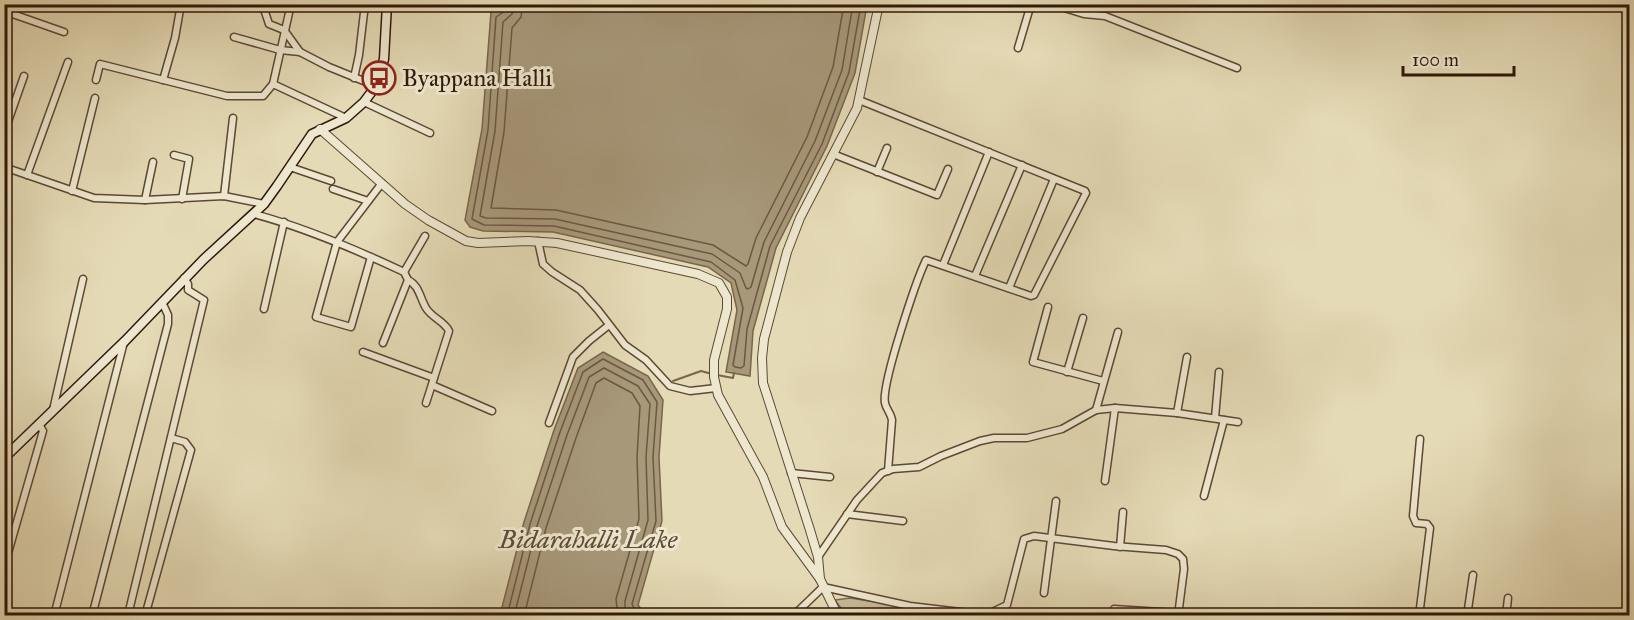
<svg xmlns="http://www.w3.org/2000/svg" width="1634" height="620" viewBox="0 0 1634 620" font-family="'IM FELL Great Primer',serif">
<rect width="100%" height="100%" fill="#e4dab5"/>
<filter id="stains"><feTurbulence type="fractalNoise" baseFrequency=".00333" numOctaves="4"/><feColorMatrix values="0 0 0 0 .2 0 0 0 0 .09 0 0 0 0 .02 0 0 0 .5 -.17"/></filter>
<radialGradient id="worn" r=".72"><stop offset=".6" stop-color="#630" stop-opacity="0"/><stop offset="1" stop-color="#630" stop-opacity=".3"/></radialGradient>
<path fill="#c6b998" stroke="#7c6850" stroke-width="1.5" d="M 850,598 L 960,615 L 846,615 L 835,600 Z"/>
<g fill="#a7987a" stroke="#78654c" stroke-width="1.5">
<path d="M 506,4 L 867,5 L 855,73 L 827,146 L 776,248 L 753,331 L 750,376 L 726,372 L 737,310 L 731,283 L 708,267 L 553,232 L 483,231 L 470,227 L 465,220 L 482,129 L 491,12 Z"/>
<path d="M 603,352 L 648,376 L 663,400 L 659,457 L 662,521 L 638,605 L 646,615 L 500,615 L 524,522 L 554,430 L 578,368 Z"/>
</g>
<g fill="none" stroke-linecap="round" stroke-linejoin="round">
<g stroke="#6c5841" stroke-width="1.5">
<path d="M 507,4 L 505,11 L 496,17 L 488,130 L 472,219 L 484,225 L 554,226 L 711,262 L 735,280 L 743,308 L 733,365 L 735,367 L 741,368 L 744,366 L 747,329 L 770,246 L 822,144 L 849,72 L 861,4"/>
<path d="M 514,4 L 512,14 L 503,22 L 495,131 L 480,216 L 486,218 L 555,219 L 712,254 L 740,273 L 746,288 L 748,289 L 751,287 L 764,242 L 815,141 L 842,70 L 853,4"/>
<path d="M 523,4 L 521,17 L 512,28 L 504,132 L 491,208 L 556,210 L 713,245 L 746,266 L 748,264 L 756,238 L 807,137 L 833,67 L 844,4"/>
<path d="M 507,616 L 530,524 L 560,432 L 583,372 L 603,359 L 643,380 L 657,402 L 653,457 L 656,521 L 632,604 L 638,616"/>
<path d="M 514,616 L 537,526 L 567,435 L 589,377 L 604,368 L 638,386 L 650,404 L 646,457 L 648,520 L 625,601 L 625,608 L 629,616"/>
<path d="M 524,616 L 546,528 L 576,438 L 596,383 L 604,378 L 632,393 L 640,406 L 637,457 L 639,519 L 616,599 L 618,616"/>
</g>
<g stroke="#78654c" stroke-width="2">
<path d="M 717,375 L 733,378 L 734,373"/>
<path d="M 673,381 L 701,371 L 712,374"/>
</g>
<defs>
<g id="minor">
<path d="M 1051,4 L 1084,14 L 1105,16 L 1237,68"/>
<path d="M 253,5 L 264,9 L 269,24 L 284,30 L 300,52"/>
<path d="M 4,11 L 64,32"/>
<path d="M 234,37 L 280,50 L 300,52 L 329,67 L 376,86"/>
<path d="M 1018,48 L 1031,4"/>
<path d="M 354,78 L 359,55 L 365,4"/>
<path d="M 96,80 L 100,64 L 227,96 L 263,96 L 273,84 L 291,4"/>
<path d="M 163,80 L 175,38 L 181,4"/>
<path d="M 273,84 L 346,118"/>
<path d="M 859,100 L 1085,191 L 1086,193 L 1034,295 L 1031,296 L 926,260 C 916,281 881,385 885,403 C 886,409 891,413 892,420 L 888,471"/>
<path d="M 364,102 L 430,133"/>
<path d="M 4,133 L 24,76"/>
<path d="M 833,154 L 937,195 L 948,169"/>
<path d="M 174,155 L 189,159 L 182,199"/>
<path d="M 4,167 L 94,198 L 145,200 L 224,196 L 264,204"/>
<path d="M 290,167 L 331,181"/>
<path d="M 877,172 L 887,148"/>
<path d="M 27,175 L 68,62"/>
<path d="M 333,189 L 368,201"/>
<path d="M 72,191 L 95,98"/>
<path d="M 224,196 L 233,118"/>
<path d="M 145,200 L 153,162"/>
<path d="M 254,214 C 306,228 355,249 404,272 L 408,280 L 383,343"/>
<path d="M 538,241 L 543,264 L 552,272 L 580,290 L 598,310 L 625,345 L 646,360 L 670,386 L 690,391 L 716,388"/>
<path d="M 371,257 L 351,327 L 316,317 L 337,242 L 382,183"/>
<path d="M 943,265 L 989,152"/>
<path d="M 404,272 L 425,236"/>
<path d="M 975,276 L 1022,165"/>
<path d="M 408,280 C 419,285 420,298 426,308 C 432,318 444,321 449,331 L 426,403"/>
<path d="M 1009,288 L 1054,179"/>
<path d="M 1048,307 L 1033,362 L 1103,381"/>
<path d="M 264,309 L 284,222"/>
<path d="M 363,352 L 434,378"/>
<path d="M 1067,372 L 1083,318"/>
<path d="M 432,385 L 492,411"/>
<path d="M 53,410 L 83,279"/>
<path d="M 1096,410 L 1118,332"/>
<path d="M 1177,413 L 1187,357"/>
<path d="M 1215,418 L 1219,372"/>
<path d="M 549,423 L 573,357 L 589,341 L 609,325"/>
<path d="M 791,473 L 830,477"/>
<path d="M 1105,481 L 1115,408"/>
<path d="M 1204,496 L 1224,420"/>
<path d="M 847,514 L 903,521"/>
<path d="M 1120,547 L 1123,512"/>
<path d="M 818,557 L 857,500 L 882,473 L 893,469 L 919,467 L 941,456 L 980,441 L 994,438 L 1027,438 L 1062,429 L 1096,410 L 1115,408 L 1177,413 L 1238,422"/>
<path d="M 4,567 L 43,431 L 39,424"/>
<path d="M 1044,593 L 1056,501"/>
<path d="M 1114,609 L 1178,613"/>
<path d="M 128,615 L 204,300 L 188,290 L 188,284 L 184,278"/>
<path d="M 54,616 L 124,342"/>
<path d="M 92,616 L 168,324 L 168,315 L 162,302"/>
<path d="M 145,616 L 191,450 L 185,442 L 171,438"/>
<path d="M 793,616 L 823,587 L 910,606 L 986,615 L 1007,605 L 1024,539 L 1034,536 L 1114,546 L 1166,550 L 1178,554 L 1183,559 L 1184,569 L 1178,616"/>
<path d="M 1419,616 L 1430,528 L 1427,524 L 1416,523 L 1413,516 L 1420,439"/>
<path d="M 1467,616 L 1473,575"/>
<path d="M 1506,616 L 1508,598"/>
</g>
<g id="tertiary">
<path d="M 320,129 L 405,204 L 428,220 L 466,241 L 478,243 L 528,241 L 557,243 L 698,274 L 719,283 L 727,297 L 727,309 L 714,360 L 714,377 L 718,395 L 763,477 L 782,527 L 820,579"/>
<path d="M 838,616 L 820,579 L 818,557 L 810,530 L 763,383 L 762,358 L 764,339 L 787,252 L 800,218 L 857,108 L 879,4"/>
</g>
<path id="secondary" d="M 4,458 L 125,341 L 204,259 L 264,204 L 277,186 L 312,134 L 346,118 L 364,102 L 376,86 L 384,59 L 387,4"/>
</defs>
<use href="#minor" stroke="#5e4833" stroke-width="9"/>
<use href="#tertiary" stroke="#5e4833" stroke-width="10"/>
<use href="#secondary" stroke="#311808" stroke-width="11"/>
<use href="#minor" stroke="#ede7cf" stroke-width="6"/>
<use href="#tertiary" stroke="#ede7cf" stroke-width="8"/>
<use href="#secondary" stroke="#ede7cf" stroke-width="8"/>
</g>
<defs>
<symbol id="bus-ring" viewBox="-11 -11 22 22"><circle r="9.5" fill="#ede7cf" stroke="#8f2418" stroke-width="1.5"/><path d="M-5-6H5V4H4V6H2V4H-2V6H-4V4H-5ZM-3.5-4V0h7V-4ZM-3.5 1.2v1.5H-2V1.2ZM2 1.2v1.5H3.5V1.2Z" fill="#8f2418"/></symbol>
</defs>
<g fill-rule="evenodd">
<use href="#bus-ring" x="360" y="59" width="38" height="38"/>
</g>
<g text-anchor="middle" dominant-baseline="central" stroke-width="6" stroke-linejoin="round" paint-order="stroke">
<g font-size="24" fill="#311808" stroke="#ede7cf" text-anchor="start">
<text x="402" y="78">Byappana Halli</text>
</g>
<g font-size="26" font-style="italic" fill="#604b36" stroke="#ede7cf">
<text x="588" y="539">Bidarahalli Lake</text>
</g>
</g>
<rect width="1634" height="620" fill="none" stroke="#e4dab5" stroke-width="24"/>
<rect x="6" y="6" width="1622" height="608" fill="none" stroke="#311808" stroke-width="3"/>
<rect x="12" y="12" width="1610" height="596" fill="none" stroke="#311808" stroke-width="1.5"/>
<path d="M1403 66v9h111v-9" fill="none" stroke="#311808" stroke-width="3"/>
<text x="1412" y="66" font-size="18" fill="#311808" stroke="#ede7cf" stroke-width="4.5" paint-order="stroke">100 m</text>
<rect width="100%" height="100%" filter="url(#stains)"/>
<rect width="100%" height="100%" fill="url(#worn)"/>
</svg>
